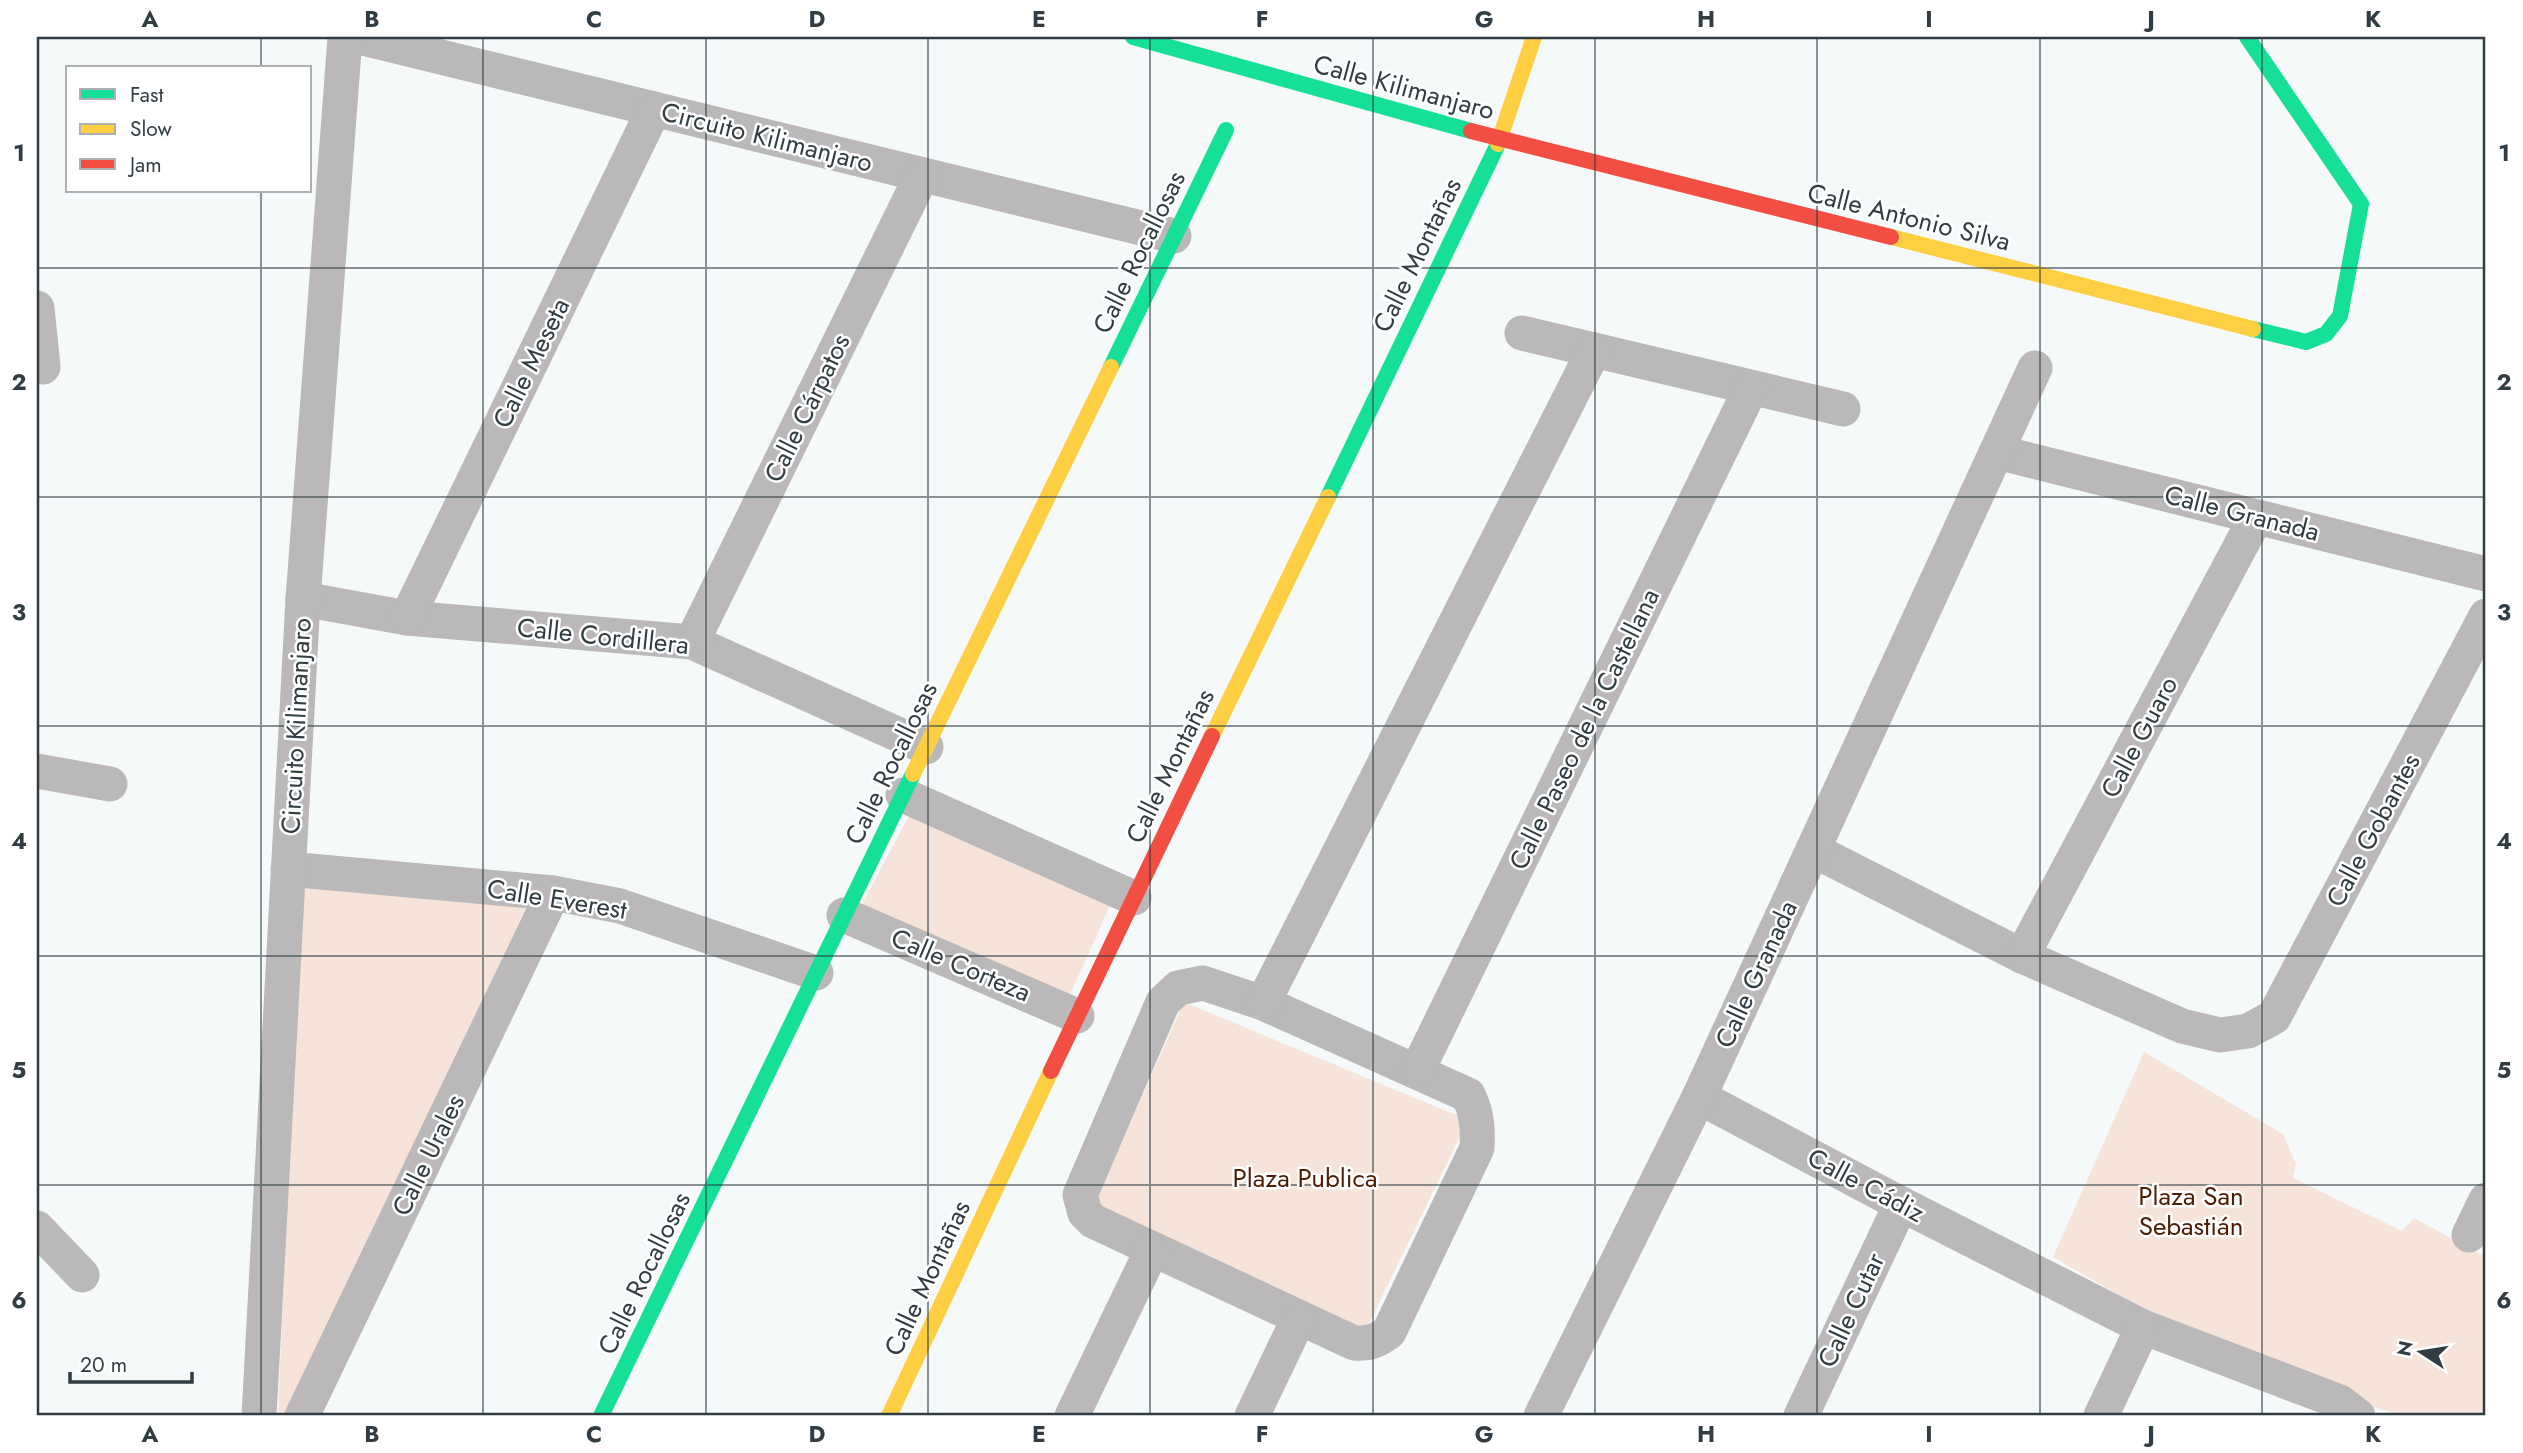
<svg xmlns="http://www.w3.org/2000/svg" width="2523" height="1453" viewBox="0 0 2523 1453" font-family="Jost,sans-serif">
<rect width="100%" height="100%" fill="#f6f9fa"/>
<g fill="#f6e4db">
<path d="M 911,812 L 1110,906 L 1068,999 L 859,910 Z"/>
<path d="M 300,884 L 526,907 L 290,1416 L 278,1416 Z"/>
<path d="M 1184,1002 L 1468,1120 L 1363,1336 L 1094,1205 Z"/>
<path d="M 2144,1052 L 2283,1134 L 2296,1164 L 2293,1178 L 2402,1231 L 2414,1218 L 2486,1257 L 2486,1416 L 2404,1416 L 2370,1406 L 2150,1313 L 2053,1257 Z"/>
</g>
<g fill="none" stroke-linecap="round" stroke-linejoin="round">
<g stroke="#bab8b9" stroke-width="35">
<path d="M 359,37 L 1174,236"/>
<path d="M 37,308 L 43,367"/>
<path d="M 1522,333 L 1843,409"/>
<path d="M 1997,452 L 2486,574"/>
<path d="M 303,599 L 407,618 L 692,642 L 926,747"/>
<path d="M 407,618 L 654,109"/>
<path d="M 692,642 L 922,175"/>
<path d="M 37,771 L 110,784"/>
<path d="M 903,795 L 1134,898"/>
<path d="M 1813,850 L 2022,956 L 2182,1026 L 2220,1035 L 2248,1031 L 2274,1017 L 2486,616"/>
<path d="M 288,869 L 553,893 L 620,906 L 816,973"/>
<path d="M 844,915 L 1077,1016"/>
<path d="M 2022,956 L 2256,517"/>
<path d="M 1203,983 L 1263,1003 L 1468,1095 C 1477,1113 1478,1127 1477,1148 L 1389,1332 C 1377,1341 1369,1344 1354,1343 L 1093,1221 L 1085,1213 L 1080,1195 L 1163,1002 L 1178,988 Z"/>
<path d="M 1263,1003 L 1594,350"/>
<path d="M 1417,1071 L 1751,388"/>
<path d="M 1699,1097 L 1901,1204 L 2143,1327 L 2340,1402 L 2358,1416"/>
<path d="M 37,1228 L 82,1275"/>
<path d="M 2469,1235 L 2486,1200"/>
<path d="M 259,1416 L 303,599 L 345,37"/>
<path d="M 302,1416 L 553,893"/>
<path d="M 1072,1416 L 1152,1250"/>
<path d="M 1252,1416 L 1299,1318"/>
<path d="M 1541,1416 L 1699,1097 L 2035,368"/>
<path d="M 1801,1416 L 1901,1204"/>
<path d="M 2101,1416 L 2143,1327"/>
</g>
<g stroke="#16e098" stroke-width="16">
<path d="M 1133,37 L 1471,131"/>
<path d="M 2247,37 L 2361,204 L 2340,316 L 2326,334 L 2306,342 L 2253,329"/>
<path d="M 1111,367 L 1226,130"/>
<path d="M 1328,497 L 1498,144"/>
<path d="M 601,1416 L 913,774"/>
</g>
<g stroke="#ffcf43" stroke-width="16">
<path d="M 1498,144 L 1534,37"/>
<path d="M 1891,237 L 2253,329"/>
<path d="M 1212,736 L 1328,497"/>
<path d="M 913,774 L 1111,367"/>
<path d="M 889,1416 L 1051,1071"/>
</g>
<g stroke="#f24e42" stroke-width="16">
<path d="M 1471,131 L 1891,237"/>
<path d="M 1051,1071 L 1212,736"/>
</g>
</g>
<path fill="none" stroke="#313d42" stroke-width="2" stroke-opacity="0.55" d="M 261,37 L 261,68M 483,37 L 483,1416M 706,37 L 706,1416M 928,37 L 928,1416M 1150,37 L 1150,1416M 1373,37 L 1373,1416M 1595,37 L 1595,1416M 1817,37 L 1817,1416M 2040,37 L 2040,1416M 2262,37 L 2262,1416M 261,191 L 261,1416M 37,268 L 2486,268M 37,497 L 2486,497M 37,726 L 2486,726M 37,956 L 2486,956M 37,1185 L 2486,1185"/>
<g text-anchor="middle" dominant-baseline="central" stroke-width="5" stroke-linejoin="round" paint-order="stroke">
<g font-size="26" fill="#313d42" stroke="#fff">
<text transform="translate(1404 87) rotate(15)">Calle Kilimanjaro</text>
<text transform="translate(767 137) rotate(14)">Circuito Kilimanjaro</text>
<text transform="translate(1909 217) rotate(14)">Calle Antonio Silva</text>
<text transform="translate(1139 252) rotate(-64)">Calle Rocallosas</text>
<text transform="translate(1417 255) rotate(-64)">Calle Montañas</text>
<text transform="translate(531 363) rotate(-64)">Calle Meseta</text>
<text transform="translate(807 408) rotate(-64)">Calle Cárpatos</text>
<text transform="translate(2242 513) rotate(14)">Calle Granada</text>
<text transform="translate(603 636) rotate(6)">Calle Cordillera</text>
<text transform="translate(296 726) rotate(-87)">Circuito Kilimanjaro</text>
<text transform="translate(1584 729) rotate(-64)">Calle Paseo de la Castellana</text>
<text transform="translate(2139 737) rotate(-62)">Calle Guaro</text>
<text transform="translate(891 763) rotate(-64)">Calle Rocallosas</text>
<text transform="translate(1170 766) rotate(-64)">Calle Montañas</text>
<text transform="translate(2373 830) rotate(-62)">Calle Gobantes</text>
<text transform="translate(557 899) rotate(9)">Calle Everest</text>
<text transform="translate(961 965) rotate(23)">Calle Corteza</text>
<text transform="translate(1756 974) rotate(-65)">Calle Granada</text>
<text transform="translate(428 1155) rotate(-64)">Calle Urales</text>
<text transform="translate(1866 1185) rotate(28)">Calle Cádiz</text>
<text transform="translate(644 1273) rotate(-64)">Calle Rocallosas</text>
<text transform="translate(927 1278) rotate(-65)">Calle Montañas</text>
<text transform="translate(1851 1310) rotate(-65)">Calle Cutar</text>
</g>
<g font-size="26" fill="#4f1d03" stroke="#fff">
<text x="1305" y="1178">Plaza Publica</text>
<text x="2191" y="1196">Plaza San<tspan x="2191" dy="30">Sebastián</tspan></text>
</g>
</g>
<rect width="2523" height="1453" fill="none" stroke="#ffffff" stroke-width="77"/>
<rect x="66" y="66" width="245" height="126" fill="#ffffff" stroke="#adb1b3" stroke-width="2"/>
<rect x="80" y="89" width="35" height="10" fill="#16e098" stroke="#adb1b3" stroke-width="2"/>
<text x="130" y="102" font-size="21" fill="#313d42">Fast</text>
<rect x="80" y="124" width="35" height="10" fill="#ffcf43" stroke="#adb1b3" stroke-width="2"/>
<text x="130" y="136" font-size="21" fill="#313d42">Slow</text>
<rect x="80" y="159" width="35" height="10" fill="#f24e42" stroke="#adb1b3" stroke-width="2"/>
<text x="130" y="172" font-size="21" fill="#313d42">Jam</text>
<g transform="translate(2421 1352) rotate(282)" stroke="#ffffff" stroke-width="5" paint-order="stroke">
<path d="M0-5L12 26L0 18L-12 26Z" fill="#313d42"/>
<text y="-10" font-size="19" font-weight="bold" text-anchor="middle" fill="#313d42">N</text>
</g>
<path d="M70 1372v10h122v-10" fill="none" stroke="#313d42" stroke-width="3.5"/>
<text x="80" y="1372" font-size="21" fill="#313d42" stroke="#ffffff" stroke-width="5" paint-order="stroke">20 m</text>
<rect x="38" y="38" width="2446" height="1376" fill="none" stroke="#313d42" stroke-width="2.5"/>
<g font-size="23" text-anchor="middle" font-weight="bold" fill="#313d42">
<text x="150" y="27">A</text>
<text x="372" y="27">B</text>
<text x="594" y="27">C</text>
<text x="817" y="27">D</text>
<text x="1039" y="27">E</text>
<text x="1262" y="27">F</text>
<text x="1484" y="27">G</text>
<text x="1706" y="27">H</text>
<text x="1929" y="27">I</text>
<text x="2151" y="27">J</text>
<text x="2373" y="27">K</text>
<text x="19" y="161">1</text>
<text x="2504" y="161">1</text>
<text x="19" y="390">2</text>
<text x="2504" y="390">2</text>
<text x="19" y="620">3</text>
<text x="2504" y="620">3</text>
<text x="19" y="849">4</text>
<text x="2504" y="849">4</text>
<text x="19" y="1078">5</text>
<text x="2504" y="1078">5</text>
<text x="19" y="1308">6</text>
<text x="2504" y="1308">6</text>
<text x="150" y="1442">A</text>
<text x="372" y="1442">B</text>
<text x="594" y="1442">C</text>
<text x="817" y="1442">D</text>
<text x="1039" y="1442">E</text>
<text x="1262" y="1442">F</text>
<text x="1484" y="1442">G</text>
<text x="1706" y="1442">H</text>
<text x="1929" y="1442">I</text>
<text x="2151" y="1442">J</text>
<text x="2373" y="1442">K</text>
</g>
</svg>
